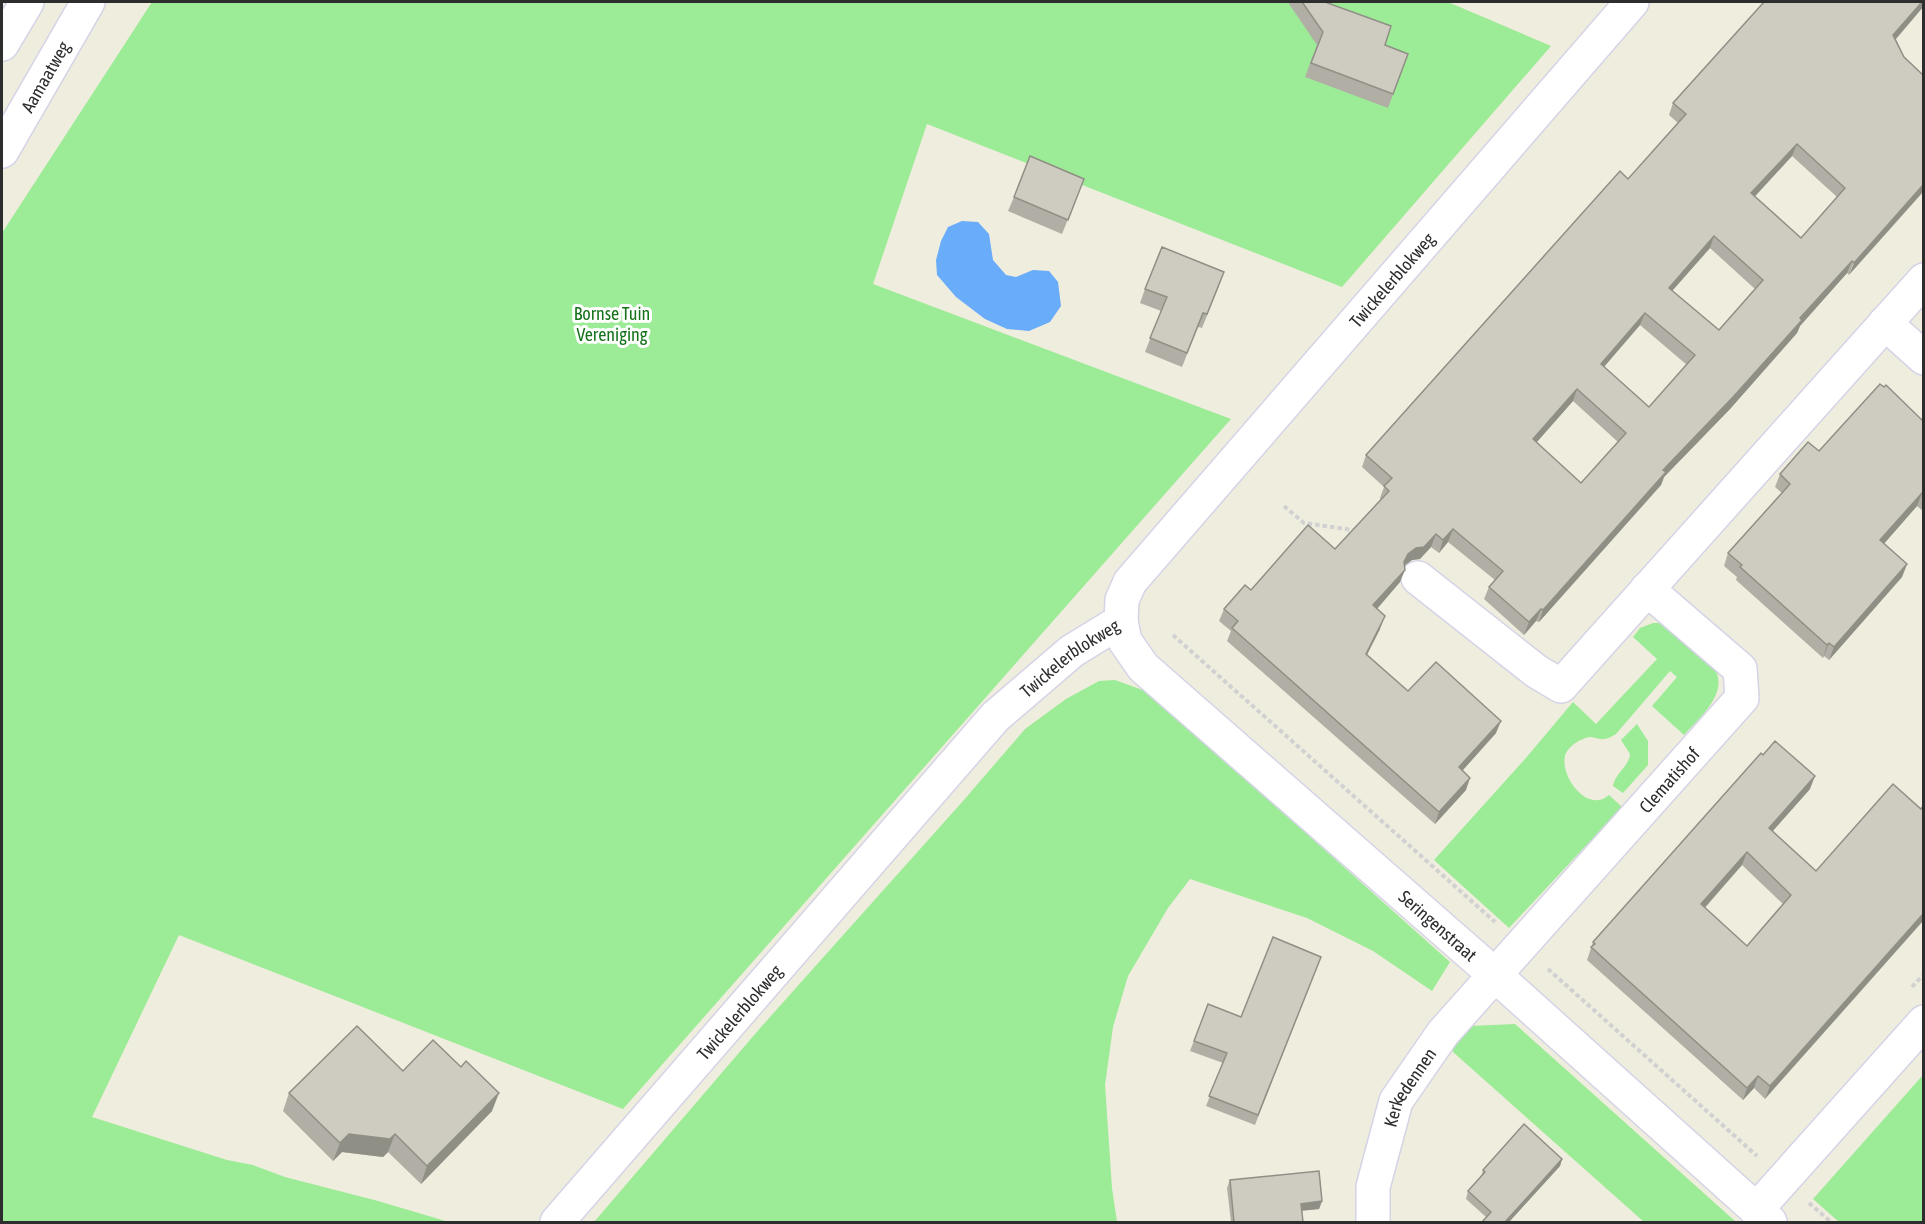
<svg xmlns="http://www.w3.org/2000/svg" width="1925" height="1224" viewBox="0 0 1925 1224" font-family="'Asap Condensed',sans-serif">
<rect width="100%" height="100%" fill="#efedde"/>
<g fill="#9ceb96">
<path d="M 152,2 L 1448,2 L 1551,46 L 1342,287 L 927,124 L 873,284 L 1231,419 L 623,1109 L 179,935 L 92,1117 L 227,1160 L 253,1165 L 285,1177 L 378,1201 L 449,1222 L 2,1222 L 2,233 Z"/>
<path d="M 1653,623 C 1671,622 1676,632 1688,642 C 1696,649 1707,656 1712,664 C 1732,691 1701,716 1684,735 L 1652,706 L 1677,677 L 1670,671 L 1616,734 C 1612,736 1608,739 1604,739 C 1599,740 1594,737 1590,737 C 1581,738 1567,747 1565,756 C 1560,777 1588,814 1609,795 L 1622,807 L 1509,928 L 1434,860 L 1525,759 L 1573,702 L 1596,724 L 1657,659 L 1633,637 L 1640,628 Z"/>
<path d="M 1115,680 L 1148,692 L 1450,962 L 1432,991 L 1373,951 L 1307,918 L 1190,879 L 1168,908 L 1128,976 L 1113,1027 L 1105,1085 L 1112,1188 L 1117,1222 L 594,1222 L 761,1027 L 963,801 L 1025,729 L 1066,699 L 1099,681 Z"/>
<path d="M 1637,724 L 1648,741 L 1648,765 L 1623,793 L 1613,786 C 1615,773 1629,767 1630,754 L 1621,740 Z"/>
<path d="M 1515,1024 L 1736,1222 L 1644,1222 L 1453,1052 L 1453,1045 L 1470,1026 Z"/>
<path d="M 1923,1075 L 1923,1222 L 1839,1222 L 1813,1199 Z"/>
</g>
<path fill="#68acfa" d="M 962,221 L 978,222 L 989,234 L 993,260 L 1006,275 L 1016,277 L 1033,270 L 1049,271 L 1058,282 L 1061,306 L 1050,322 L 1029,331 L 1007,329 L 985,319 L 956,297 L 937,275 L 936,260 L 941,241 L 948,227 Z"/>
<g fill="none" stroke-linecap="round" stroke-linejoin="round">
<defs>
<g id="minor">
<path id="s1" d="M 1632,2 L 1130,582 L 1122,600 L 1121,621 L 1125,641 L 1143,667 L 1495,975 L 1770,1222"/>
<path d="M 1885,323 L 1924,358"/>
<path d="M 1418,578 L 1536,671 L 1561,686 L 1924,280"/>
<path d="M 1756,1210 L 1924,1022"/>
<path id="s2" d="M 557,1222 L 995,717 L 1072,651 L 1121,621"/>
<path id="s3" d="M 1373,1222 L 1373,1187 L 1396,1101 L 1443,1033 L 1742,698 L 1740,669 L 1647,589"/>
</g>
<g id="secondary">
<path d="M 2,44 L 27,2"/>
<path id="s4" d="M 2,151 L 88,2"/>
</g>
</defs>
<use href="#minor" stroke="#d5d3e6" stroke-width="36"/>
<use href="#secondary" stroke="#d5d3e6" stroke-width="36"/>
<g stroke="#d1d1d1" stroke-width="4" stroke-dasharray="4.5 3" stroke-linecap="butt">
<path d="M 1284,506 L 1304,523 L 1353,530 L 1356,533"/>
<path d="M 1173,635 L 1495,922"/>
<path d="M 1548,969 L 1757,1156"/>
<path d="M 1912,987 L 1924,974"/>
<path d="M 1809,1203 L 1831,1222"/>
</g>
<use href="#minor" stroke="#fff" stroke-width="33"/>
<use href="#secondary" stroke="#fff" stroke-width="33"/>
</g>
<g fill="#b1afa5" fill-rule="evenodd">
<path d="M 1290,2 L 1325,2 L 1385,45 L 1408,54 L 1388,108 L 1305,77 L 1317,45 L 1289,4 Z"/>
<path d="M 1923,7 L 1896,39 L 1904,57 L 1923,75 L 1849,275 L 1847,273 L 1800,326 L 1797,333 L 1730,409 L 1664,477 L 1661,485 L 1539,622 L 1536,621 L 1524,635 L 1484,599 L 1489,587 L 1495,580 L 1448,542 L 1439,553 L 1431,547 L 1420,559 L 1412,560 L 1404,566 L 1400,582 L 1377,609 L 1380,629 L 1367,655 L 1408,691 L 1496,733 L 1462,771 L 1466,790 L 1435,824 L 1227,641 L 1231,631 L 1219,621 L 1224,609 L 1251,590 L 1335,549 L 1381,500 L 1380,498 L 1384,487 L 1362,467 L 1366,455 L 1628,179 L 1678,123 L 1669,115 L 1673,103 ZM 1792,156 L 1837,197 L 1801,238 L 1755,196 ZM 1710,248 L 1755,289 L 1719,330 L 1672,291 ZM 1640,325 L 1687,365 L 1649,407 L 1604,367 ZM 1573,401 L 1618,442 L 1581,483 L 1536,443 Z"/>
<path d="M 1084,179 L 1062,234 L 1008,211 L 1014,197 Z"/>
<path d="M 1219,286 L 1202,328 L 1198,327 L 1182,367 L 1145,352 L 1161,311 L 1140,303 L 1145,289 Z"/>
<path d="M 1923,421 L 1923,511 L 1917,506 L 1884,543 L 1907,564 L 1902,577 L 1829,660 L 1824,656 L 1823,658 L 1736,580 L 1737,577 L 1724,566 L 1728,553 L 1782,493 L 1775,487 L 1780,474 L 1819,451 Z"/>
<path d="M 1810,789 L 1772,831 L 1816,871 L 1921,809 L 1765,1099 L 1754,1088 L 1743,1100 L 1587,960 L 1593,942 ZM 1742,865 L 1783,904 L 1747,946 L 1705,908 Z"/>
<path d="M 1321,957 L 1255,1125 L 1206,1106 L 1223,1063 L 1190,1051 L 1208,1004 L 1241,1017 Z"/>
<path d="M 403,1071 L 492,1111 L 421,1184 L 388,1152 L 383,1157 L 342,1152 L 333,1161 L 283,1111 L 289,1093 Z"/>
<path d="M 1562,1159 L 1560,1166 L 1509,1222 L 1482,1222 L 1486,1217 L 1466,1199 L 1468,1191 L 1481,1177 L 1483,1170 Z"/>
<path d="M 1230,1180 L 1322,1201 L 1319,1209 L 1301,1211 L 1303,1222 L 1231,1222 L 1227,1188 Z"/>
</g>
<g fill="#908f86">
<path d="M 1922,2 L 1923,2 L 1923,7 L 1889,47 L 1893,35 Z"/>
<path d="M 1797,144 L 1792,156 L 1747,205 L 1751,193 Z"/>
<path d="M 1923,185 L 1923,192 L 1849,275 L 1854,263 Z"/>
<path d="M 1714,236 L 1710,248 L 1664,300 L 1669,288 Z"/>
<path d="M 1852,261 L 1847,273 L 1800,326 L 1797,333 L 1730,409 L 1664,477 L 1661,485 L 1539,622 L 1543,610 L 1663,470 Z"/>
<path d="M 1645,313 L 1640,325 L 1596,376 L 1601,364 Z"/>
<path d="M 1577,389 L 1573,401 L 1528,452 L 1533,439 Z"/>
<path d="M 1922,493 L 1917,506 L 1876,553 L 1880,540 Z"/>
<path d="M 1453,529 L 1448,542 L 1439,553 L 1443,540 Z"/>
<path d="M 1436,534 L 1431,547 L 1420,559 L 1412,560 L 1404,566 L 1404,562 L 1408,554 Z"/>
<path d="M 1907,564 L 1902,577 L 1829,660 L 1834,647 Z"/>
<path d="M 1405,570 L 1400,582 L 1369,618 L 1373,605 Z"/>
<path d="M 1541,609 L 1536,621 L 1524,635 L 1529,622 Z"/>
<path d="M 1385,616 L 1380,629 L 1361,666 L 1366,654 Z"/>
<path d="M 1829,643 L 1824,656 L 1823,658 L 1827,645 Z"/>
<path d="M 1501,721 L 1496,733 L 1454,780 L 1459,767 Z"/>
<path d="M 1815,776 L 1810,789 L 1764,841 L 1769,828 Z"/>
<path d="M 1470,778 L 1466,790 L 1435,824 L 1439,812 Z"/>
<path d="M 1747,852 L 1742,865 L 1696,917 L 1701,904 Z"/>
<path d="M 1923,914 L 1923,921 L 1765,1099 L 1770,1086 Z"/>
<path d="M 1758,1076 L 1754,1088 L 1743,1100 L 1747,1088 Z"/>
<path d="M 499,1093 L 492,1111 L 421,1184 L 427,1166 Z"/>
<path d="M 349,1134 L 395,1134 L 388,1152 L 383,1157 L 342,1152 L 333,1161 L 340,1143 Z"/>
<path d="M 1562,1159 L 1560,1166 L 1509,1222 L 1505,1222 Z"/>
<path d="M 1322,1201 L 1319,1209 L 1298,1211 L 1301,1204 Z"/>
</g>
<g fill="#ceccc0" stroke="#908f86" stroke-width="1.5" fill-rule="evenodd">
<path d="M 1302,2 L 1325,2 L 1391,26 L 1385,45 L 1408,54 L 1393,94 L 1311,63 L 1323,32 Z"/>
<path d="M 1764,2 L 1922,2 L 1893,35 L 1904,57 L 1923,75 L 1923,185 L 1854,263 L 1852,261 L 1800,318 L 1802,320 L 1734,396 L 1663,470 L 1666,472 L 1543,610 L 1541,609 L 1529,622 L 1489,587 L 1503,571 L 1453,529 L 1443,540 L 1436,534 L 1424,547 L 1416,548 L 1408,554 L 1404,562 L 1405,570 L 1373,605 L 1385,616 L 1366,654 L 1408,691 L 1436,662 L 1501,721 L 1459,767 L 1470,778 L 1439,812 L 1232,628 L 1238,621 L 1224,609 L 1245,585 L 1251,590 L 1308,525 L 1335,549 L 1389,491 L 1384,486 L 1392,478 L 1366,455 L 1620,171 L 1628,179 L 1686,114 L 1673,103 ZM 1797,144 L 1845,188 L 1801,238 L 1751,193 ZM 1714,236 L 1763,280 L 1719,330 L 1669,288 ZM 1645,313 L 1695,355 L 1649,407 L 1601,364 ZM 1577,389 L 1626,433 L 1581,483 L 1533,439 Z"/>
<path d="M 1030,156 L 1084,179 L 1068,220 L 1014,197 Z"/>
<path d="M 1162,247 L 1224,272 L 1207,314 L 1203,313 L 1187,353 L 1150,338 L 1167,297 L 1145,289 Z"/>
<path d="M 1880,384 L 1884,387 L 1886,385 L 1923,421 L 1923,494 L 1922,493 L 1880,540 L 1907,564 L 1834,647 L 1829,643 L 1827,645 L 1740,567 L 1742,565 L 1728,553 L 1790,484 L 1780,474 L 1808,442 L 1819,451 Z"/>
<path d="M 1775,741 L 1815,776 L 1769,828 L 1816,871 L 1893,784 L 1921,809 L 1923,806 L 1923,914 L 1770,1086 L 1758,1076 L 1747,1088 L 1591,947 L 1595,944 L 1593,942 L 1761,753 L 1763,755 ZM 1747,852 L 1791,895 L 1747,946 L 1701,904 Z"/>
<path d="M 1273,937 L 1321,957 L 1258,1115 L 1209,1096 L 1227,1053 L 1194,1041 L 1208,1004 L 1241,1017 Z"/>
<path d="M 357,1026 L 403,1071 L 433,1040 L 461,1067 L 466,1061 L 499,1093 L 427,1166 L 395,1134 L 390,1139 L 349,1134 L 340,1143 L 289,1093 Z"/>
<path d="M 1524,1124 L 1562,1159 L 1505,1222 L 1506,1222 L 1482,1222 L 1491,1212 L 1468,1191 L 1485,1172 L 1483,1170 Z"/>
<path d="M 1319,1171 L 1322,1201 L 1301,1204 L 1303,1222 L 1234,1222 L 1230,1180 Z"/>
</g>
<g text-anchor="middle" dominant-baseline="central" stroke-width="6" stroke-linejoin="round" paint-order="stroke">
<g font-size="18" fill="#2d2d2d" stroke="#fff">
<text stroke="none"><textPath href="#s4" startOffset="86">Aamaatweg</textPath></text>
<text transform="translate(1392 280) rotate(-49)">Twickelerblokweg</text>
<text stroke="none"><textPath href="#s2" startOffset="764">Twickelerblokweg</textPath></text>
<text stroke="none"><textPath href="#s3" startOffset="546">Clematishof</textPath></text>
<text stroke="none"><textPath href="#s1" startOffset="1252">Seringenstraat</textPath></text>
<text stroke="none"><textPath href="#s2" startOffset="278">Twickelerblokweg</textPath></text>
<text stroke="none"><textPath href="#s3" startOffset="142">Kerkedennen</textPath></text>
</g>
<g font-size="18" fill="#14731a" stroke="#fff">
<text x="612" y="313">Bornse Tuin<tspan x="612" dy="21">Vereniging</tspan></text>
</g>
</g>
<rect width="1925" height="1224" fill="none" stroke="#2d2d2d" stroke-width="6"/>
</svg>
